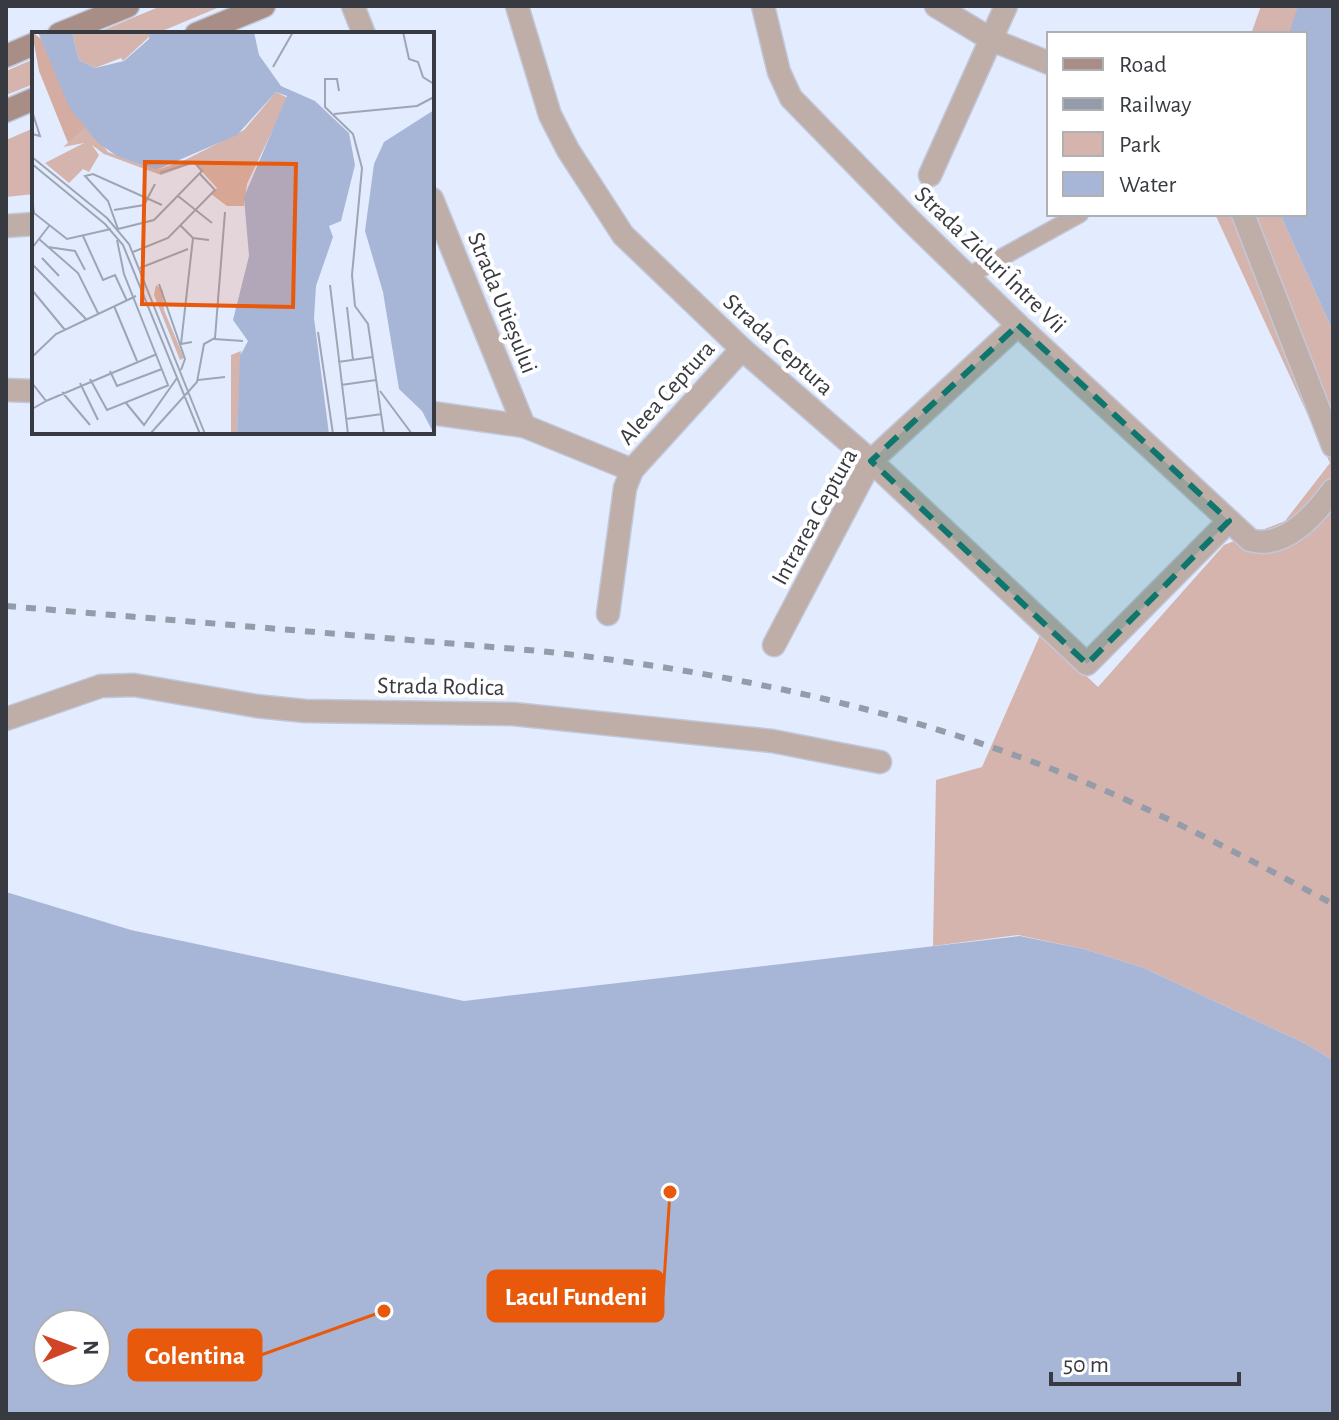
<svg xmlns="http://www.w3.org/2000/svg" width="1339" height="1420" viewBox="0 0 1339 1420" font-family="'Alegreya Sans',sans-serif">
<rect width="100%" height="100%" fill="#e3ecff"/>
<g fill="#d4b4ad">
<path d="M 161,6 L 222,6 L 155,34 L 94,34 Z"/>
<path d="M 1261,6 L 1300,6 L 1291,34 L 1251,34 Z"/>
<path d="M 34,59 L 34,84 L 6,95 L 6,71 Z"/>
<path d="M 34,128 L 34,194 L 6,197 L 6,140 Z"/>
<path d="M 1215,214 L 1280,214 L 1333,331 L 1333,1060 L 1304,1043 L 1144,968 L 1084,949 L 1018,935 L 933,946 L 936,780 L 982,767 L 1041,633 L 1098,687 L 1224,545 L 1285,521 L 1330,463 Z"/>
</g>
<g fill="#a7b6d6" fill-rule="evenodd">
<path d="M 1298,6 L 1333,6 L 1333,331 L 1280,214 L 1305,214 L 1305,34 L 1289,34 Z"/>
<path d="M 6,892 L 131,930 L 464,1001 L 1020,936 L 1084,949 L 1144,968 L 1304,1043 L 1333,1060 L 1333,1414 L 6,1414 ZM 48,1324 L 96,1324 L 96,1372 L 48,1372 Z"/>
</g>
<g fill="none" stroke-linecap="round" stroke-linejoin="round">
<defs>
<path id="pedestrian" d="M 968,276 L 1080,214"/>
<g id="minor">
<path d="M 353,6 L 364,34"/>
<path d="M 517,6 L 550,115 L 568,150 L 623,235 L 742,349 L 871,461 L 1087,664 L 1229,521"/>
<path d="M 763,6 L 779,72 L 791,98 L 911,221 L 1018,325 L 1250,540 C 1284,550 1314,516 1333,490"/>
<path d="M 936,6 L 992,40 L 1049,63"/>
<path d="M 930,175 L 1006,6"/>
<path d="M 432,199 L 524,426"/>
<path d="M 1243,214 L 1333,446"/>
<path d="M 6,226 L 34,224"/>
<path d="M 6,390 L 34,391"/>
<path d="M 432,413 L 524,426 L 632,470"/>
<path d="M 608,614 L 625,488 L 632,470 L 742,349"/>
<path d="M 774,645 L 871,461 L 1018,325"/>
<path d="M 6,719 L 101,686 L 134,685 L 256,706 L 305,711 L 513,714 L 772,741 L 880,762"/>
</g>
<g id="secondary">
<path d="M 59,34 L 128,6"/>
<path d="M 196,34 L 264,6"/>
<path d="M 6,56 L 34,44"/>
<path d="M 6,111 L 34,99"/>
</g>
</defs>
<use href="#pedestrian" stroke="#c1c8d9" stroke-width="19"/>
<use href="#minor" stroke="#c1c8d9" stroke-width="25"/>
<use href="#secondary" stroke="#c1c8d9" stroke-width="25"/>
<use href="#pedestrian" stroke="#bfada8" stroke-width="16"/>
<use href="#minor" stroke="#bfada8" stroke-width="22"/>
<use href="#secondary" stroke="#a88e87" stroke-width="22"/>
<path stroke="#959ca9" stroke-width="6" stroke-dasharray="10 10" stroke-linecap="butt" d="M 6,606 L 540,651 C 725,671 909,710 1082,781 C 1168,816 1251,860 1333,904"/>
</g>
<path fill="#0f766e" fill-opacity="0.2" stroke="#0f766e" stroke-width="6" stroke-dasharray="16 10" stroke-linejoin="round" d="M 1018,325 L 1229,521 L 1087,664 L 871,461 Z"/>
<g text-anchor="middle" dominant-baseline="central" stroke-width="8" stroke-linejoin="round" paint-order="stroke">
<g font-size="24" fill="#373a41" stroke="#fff">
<text transform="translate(990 260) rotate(44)">Strada Ziduri Între Vii</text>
<text transform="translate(502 303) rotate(68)">Strada Utieșului</text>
<text transform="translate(778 345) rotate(42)">Strada Ceptura</text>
<text transform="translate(667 393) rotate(-48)">Aleea Ceptura</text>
<text transform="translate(815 517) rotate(-61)">Intrarea Ceptura</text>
<text transform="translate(441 687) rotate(1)">Strada Rodica</text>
</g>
</g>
<g transform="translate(32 32)">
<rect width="402" height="402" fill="#e3ecff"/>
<path d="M 40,0 L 118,0 L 118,4 L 91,29 L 89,26 L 63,36 L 47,28 ZM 244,60 L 256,66 L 215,152 L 212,174 L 195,174 L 179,162 L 185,156 L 162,131 L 129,143 L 72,122 L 60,113 L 67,123 L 57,140 L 51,137 L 37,151 L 13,131 L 52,111 L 31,115 L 56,94 L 76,120 L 124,138 L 151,129 L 212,98 ZM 124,253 L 131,258 L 132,278 L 152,326 L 148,328 L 122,263 ZM 209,319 L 205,402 L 199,402 L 199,323 Z" fill="#d4b4ad"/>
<path d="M 0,0 L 12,9 L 34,66 L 56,94 L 36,111 L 7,39 Z" fill="#d4aca2"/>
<path d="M 6,0 L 40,0 L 47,28 L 63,36 L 92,29 L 117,7 L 118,0 L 222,0 L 227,23 L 249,54 L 283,69 L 317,101 L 323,133 L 309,189 L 297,194 L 301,205 L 284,254 L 282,286 L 297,402 L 205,402 L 208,324 L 216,309 L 201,288 L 217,224 L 212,165 L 255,64 L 244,60 L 205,103 L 124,138 L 85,124 L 66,111 L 37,75 ZM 402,78 L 402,402 L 390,379 L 367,357 L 351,260 L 333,199 L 342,132 L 352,110 Z" fill="#a7b6d6"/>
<path fill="none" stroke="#9ea5b3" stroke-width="2" d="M 371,0 L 377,27 L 386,30 L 391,45 L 402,52M 241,35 L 261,0M 307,59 L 305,47 L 293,47 L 293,75 L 321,102 L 330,136 L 320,243 L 323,274 L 336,292 L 352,402M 0,79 L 8,104 L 0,102M 302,82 L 385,74 L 402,65M 0,125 L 75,186 L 97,212 L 173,402M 0,132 L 73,192 L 91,213 L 168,402M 128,141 L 162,130 L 170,139 L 122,188 L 86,197 L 76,169 L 53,144 L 61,142 L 130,173M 146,164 L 180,191M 0,167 L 2,181 L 35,207 L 79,197M 82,178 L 112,173 L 123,152M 149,194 L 161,206 L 177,208M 51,204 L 71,248 L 83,243 L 95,269M 7,207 L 46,241 L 66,281M 85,208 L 92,242 L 136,353M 16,215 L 43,219 L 53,238M 0,216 L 17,194M 101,220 L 136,206 L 183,158 L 168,142M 10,226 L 27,244M 0,232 L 54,287M 108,236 L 156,217M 127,252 L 153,327 L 149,338M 298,253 L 316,402M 0,258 L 33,298M 82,274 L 105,329M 315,275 L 321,328M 286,300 L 301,402M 182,307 L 211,309M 160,310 L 149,312 L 161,206M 0,325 L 24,302 L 104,264M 306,330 L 341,325M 78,339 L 85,354 L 130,337M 58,347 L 75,378 L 137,353M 166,348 L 193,345M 0,351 L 14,369 L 0,377M 48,351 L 66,388M 309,353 L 344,348M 348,359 L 380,402M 30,360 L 58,393M 14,369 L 125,322M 94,371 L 112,393 L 145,346M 314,387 L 350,382M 118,402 L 165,350 L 172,312 L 183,306 L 193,180"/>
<path fill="#e8590c" fill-opacity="0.15" stroke="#e8590c" stroke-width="4" d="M 113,130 L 264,132 L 261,275 L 110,272 Z"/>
<rect width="402" height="402" fill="none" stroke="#373a41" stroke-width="4"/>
</g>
<path fill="none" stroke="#e8590c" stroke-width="3" d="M670 1192L663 1296M384 1311L261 1355"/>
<g fill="#e8590c" stroke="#fff" stroke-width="3">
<circle cx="670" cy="1192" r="8"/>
<circle cx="384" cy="1311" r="8"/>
</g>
<g fill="#e8590c" stroke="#e8590c" stroke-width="3">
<rect x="488" y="1271" width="175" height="50" rx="8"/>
<rect x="129" y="1330" width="132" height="50" rx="8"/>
</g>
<g font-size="26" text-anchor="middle" font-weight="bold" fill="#fff">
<text x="576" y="1305">Lacul Fundeni</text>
<text x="195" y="1364">Colentina</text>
</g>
<rect width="1339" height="1420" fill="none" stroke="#373a41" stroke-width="16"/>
<rect x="1047" y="32" width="260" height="184" fill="#ffffff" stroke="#afb0b3" stroke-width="2"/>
<rect x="1063" y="58" width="40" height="12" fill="#a88e87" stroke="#afb0b3" stroke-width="2"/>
<text x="1119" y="72" font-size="24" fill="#373a41">Road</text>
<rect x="1063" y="98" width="40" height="12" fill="#959ca9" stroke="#afb0b3" stroke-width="2"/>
<text x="1119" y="112" font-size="24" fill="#373a41">Railway</text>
<rect x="1063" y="132" width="40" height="24" fill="#d4b4ad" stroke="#afb0b3" stroke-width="2"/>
<text x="1119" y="152" font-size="24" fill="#373a41">Park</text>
<rect x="1063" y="172" width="40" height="24" fill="#a7b6d6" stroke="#afb0b3" stroke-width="2"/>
<text x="1119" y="192" font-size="24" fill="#373a41">Water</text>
<g transform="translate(72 1348) rotate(89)"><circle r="38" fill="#ffffff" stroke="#afb0b3" stroke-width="2"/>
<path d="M0-6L14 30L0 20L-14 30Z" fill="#cf4525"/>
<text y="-12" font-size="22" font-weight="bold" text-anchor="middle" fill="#373a41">N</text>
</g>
<path d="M1051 1372v12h188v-12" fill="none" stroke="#373a41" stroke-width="4"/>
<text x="1063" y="1372" font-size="24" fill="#373a41" stroke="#ffffff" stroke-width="6" paint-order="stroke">50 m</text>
</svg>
